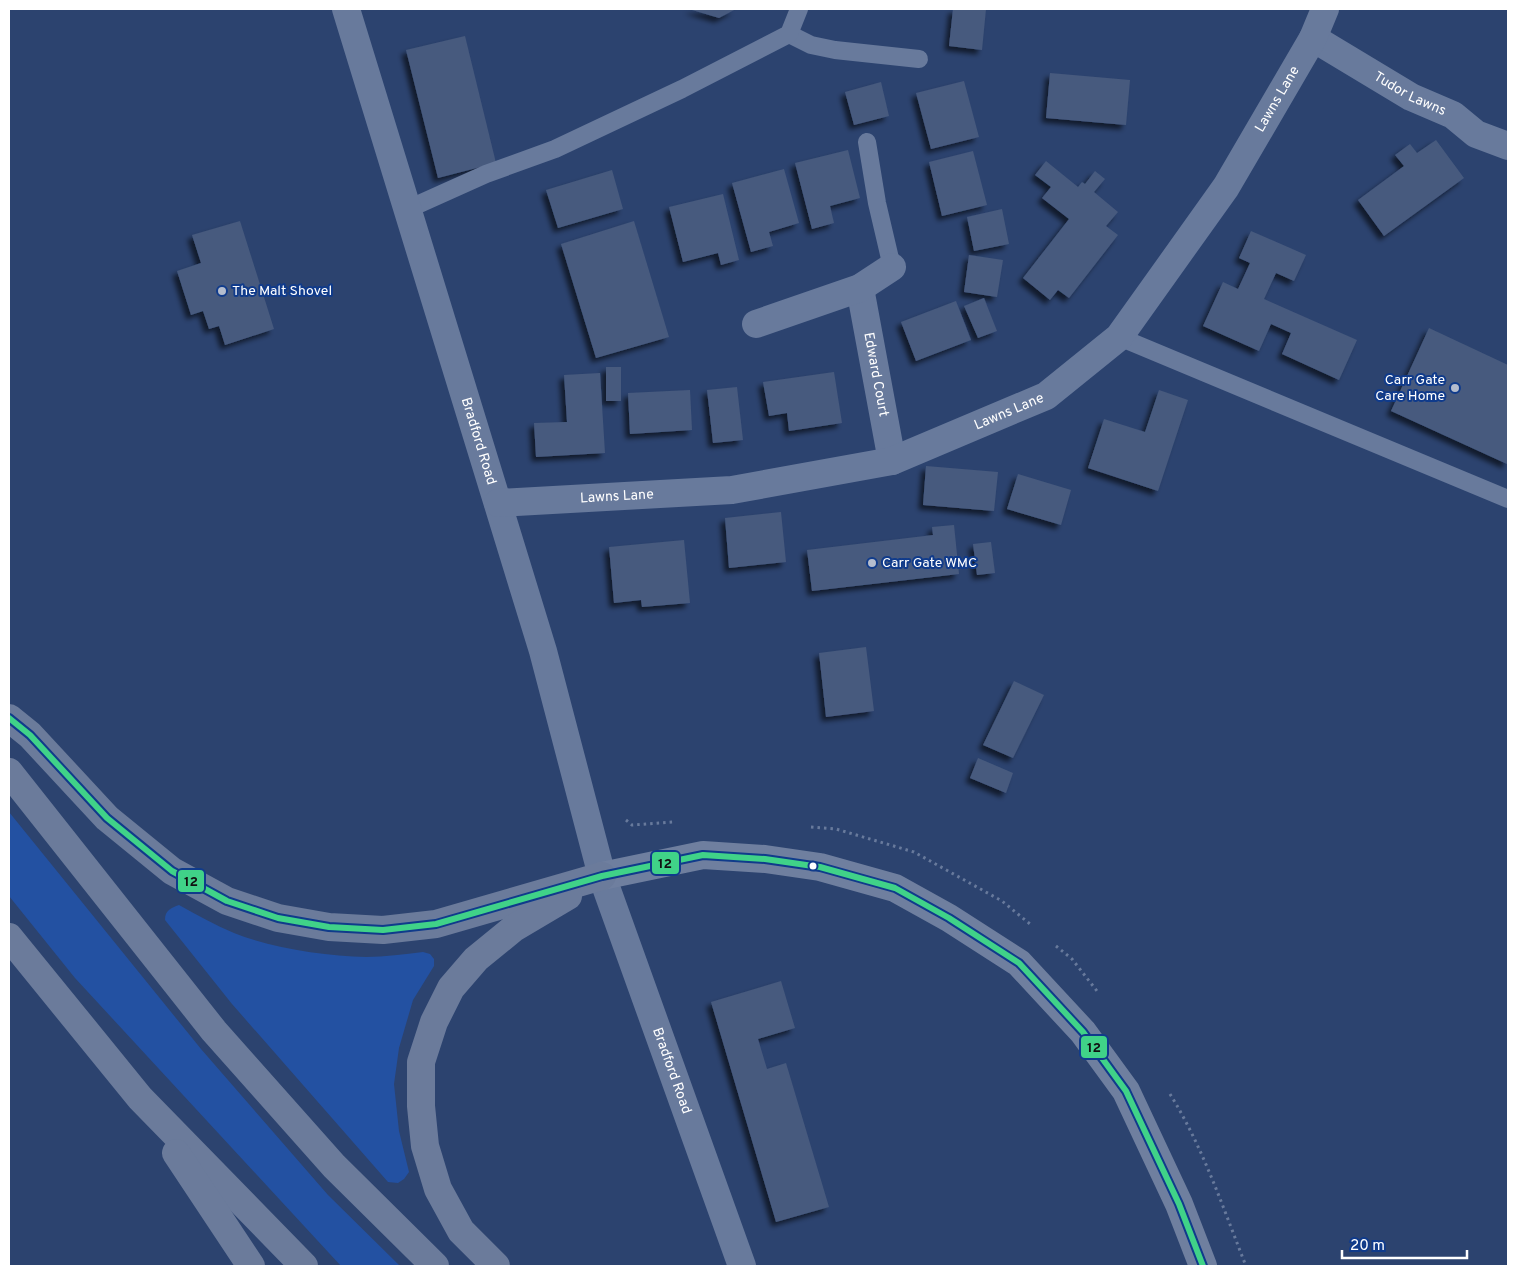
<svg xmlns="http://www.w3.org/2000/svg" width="1517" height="1275" viewBox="0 0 1517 1275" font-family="Overpass,sans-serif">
<defs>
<filter id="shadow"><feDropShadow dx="-4.5" dy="4.5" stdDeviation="2.5" flood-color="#0009"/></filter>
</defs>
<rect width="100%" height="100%" fill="#2c436f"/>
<g fill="#2351a2">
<path d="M 9,812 L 201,1049 L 328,1195 L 400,1266 L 341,1266 L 75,978 L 9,896 Z"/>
<path d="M 179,905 C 197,915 215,925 234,933 C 271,948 325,956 366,957 C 385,957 404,954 423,952 L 430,954 L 434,959 L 434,966 L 413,1000 L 399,1048 L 394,1084 L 399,1131 L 409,1172 L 404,1179 L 398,1183 L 388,1182 L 232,1004 L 165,920 C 165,910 171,908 179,905 Z"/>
</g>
<g fill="#475a7e" filter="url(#shadow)">
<path d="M 689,9 L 736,9 L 719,18 Z"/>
<path d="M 953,9 L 986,9 L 982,50 L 949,46 Z"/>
<path d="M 465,36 L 496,163 L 438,178 L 406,50 Z"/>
<path d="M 1050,73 L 1130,80 L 1126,125 L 1046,118 Z"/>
<path d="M 964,81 L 979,137 L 931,149 L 916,93 Z"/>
<path d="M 881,82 L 889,116 L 854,125 L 845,92 Z"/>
<path d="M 1436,140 L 1464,178 L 1384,236 L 1358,200 L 1404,166 L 1395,155 L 1410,144 L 1417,153 Z"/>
<path d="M 848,150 L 860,198 L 830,206 L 834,223 L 812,229 L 795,163 Z"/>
<path d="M 973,151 L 987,205 L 942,216 L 929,162 Z"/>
<path d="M 1046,161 L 1078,187 L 1082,182 L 1085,184 L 1095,171 L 1105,179 L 1094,192 L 1118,212 L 1106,226 L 1118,235 L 1069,298 L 1058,290 L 1050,300 L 1023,278 L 1069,219 L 1042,198 L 1051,187 L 1035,175 Z"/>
<path d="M 784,169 L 799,223 L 769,232 L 773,246 L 751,252 L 732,183 Z"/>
<path d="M 612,170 L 623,209 L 558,228 L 546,190 Z"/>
<path d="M 723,194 L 739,260 L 721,265 L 718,253 L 683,262 L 669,207 Z"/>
<path d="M 1002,209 L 1009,244 L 974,251 L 967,217 Z"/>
<path d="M 240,221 L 274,329 L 225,345 L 219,326 L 209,329 L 203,311 L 191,315 L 177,271 L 201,263 L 192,235 Z"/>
<path d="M 634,221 L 669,337 L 596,358 L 561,244 Z"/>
<path d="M 1251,231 L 1306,255 L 1294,281 L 1276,273 L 1264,299 L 1357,340 L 1339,380 L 1282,354 L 1291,333 L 1271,324 L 1259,351 L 1203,326 L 1223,282 L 1238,289 L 1250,263 L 1239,258 Z"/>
<path d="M 969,255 L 1003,260 L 997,297 L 964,292 Z"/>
<path d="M 984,298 L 997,331 L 978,338 L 964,306 Z"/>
<path d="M 956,301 L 971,340 L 916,361 L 901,322 Z"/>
<path d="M 1429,328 L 1508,365 L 1508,461 L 1507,464 L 1391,411 Z"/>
<rect x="606" y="367" width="15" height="34"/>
<path d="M 834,372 L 842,423 L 789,431 L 787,413 L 769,416 L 763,382 Z"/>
<path d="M 600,373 L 605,453 L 536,457 L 534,423 L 567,422 L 564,375 Z"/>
<path d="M 737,387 L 743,440 L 713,443 L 707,390 Z"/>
<path d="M 690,390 L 692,430 L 630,434 L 628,393 Z"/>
<path d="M 1159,390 L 1188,400 L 1158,491 L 1088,468 L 1104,419 L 1145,432 Z"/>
<path d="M 926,466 L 998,472 L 994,511 L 923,505 Z"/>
<path d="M 1018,474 L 1071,490 L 1061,525 L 1007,509 Z"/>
<path d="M 781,512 L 786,562 L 729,568 L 725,518 Z"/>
<path d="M 954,525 L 959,574 L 812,591 L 807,550 L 933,535 L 932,527 Z"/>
<path d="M 684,540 L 690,603 L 642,607 L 641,600 L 614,603 L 609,547 Z"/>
<path d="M 991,542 L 995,573 L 977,575 L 973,544 Z"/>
<path d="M 866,647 L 874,711 L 826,717 L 819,653 Z"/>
<path d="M 1014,681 L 1044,695 L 1013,758 L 983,745 Z"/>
<path d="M 978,758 L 1013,773 L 1006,793 L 970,778 Z"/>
<path d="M 781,981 L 795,1028 L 758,1039 L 767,1069 L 786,1063 L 829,1207 L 776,1222 L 711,1002 Z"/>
</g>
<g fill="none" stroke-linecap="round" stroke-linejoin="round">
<g stroke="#687a9c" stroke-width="3" stroke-dasharray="2.5 4" stroke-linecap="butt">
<path d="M 626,820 L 632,825 L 673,822"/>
<path d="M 811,827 L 836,829 L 914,852 L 1002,901 L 1030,924"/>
<path d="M 1056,946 L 1072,959 L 1097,991"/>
<path d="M 1170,1094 C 1203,1147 1223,1208 1246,1266"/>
</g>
<g stroke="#687a9c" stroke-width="18">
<path d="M 789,34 L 811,45 L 835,50 L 919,59"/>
<path d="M 867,142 L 877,203 L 892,267"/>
<path d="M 408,209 L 486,174 L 555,149 L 682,89 L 789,34 L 799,9"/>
<path d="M 1119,337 L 1508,499"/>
</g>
<g stroke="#687a9c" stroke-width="28">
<path id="s1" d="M 346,9 L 543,651 L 602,876 L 742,1266"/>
<path id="s2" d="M 1313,38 L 1411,97 L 1453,115 L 1476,134 L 1508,146"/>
<path id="s3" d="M 860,288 L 892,461"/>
<path d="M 756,324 L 860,288 L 892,267"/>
<path id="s4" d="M 498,503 L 732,490 L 892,461 L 1046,396 L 1119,337 L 1226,187 L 1313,38 L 1325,9"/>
</g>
<path stroke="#6f7f9f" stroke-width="28" d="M 602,876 L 703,855 L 765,859 L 820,867 L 895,888 L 949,918 L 1019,963 L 1083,1032 L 1126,1091 L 1179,1204 L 1203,1266"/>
<g stroke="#6b7b9b" stroke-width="28">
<path d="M 9,718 L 30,735 L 107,818 L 172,871 L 227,901 L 278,918 L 329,927 L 383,930 L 436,924 L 602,876"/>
<path d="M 9,772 L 214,1031 L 334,1166 L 435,1266"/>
<path d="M 9,937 L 140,1098 L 304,1266"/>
<path d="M 176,1153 L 251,1266"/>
<path d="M 496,1266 L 461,1231 L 438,1189 L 425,1146 L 421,1106 L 421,1062 L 434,1022 L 451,988 L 476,959 L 514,928 L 568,896"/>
</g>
<defs>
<path id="bus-1" d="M 9,718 L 30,735 L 107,818 L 172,871 L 227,901 L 278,918 L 329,927 L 383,930 L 436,924 L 602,876 L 703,855 L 765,859 L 820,867 L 895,888 L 949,918 L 1019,963 L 1083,1032 L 1126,1091 L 1179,1204 L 1203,1266"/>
</defs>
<use href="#bus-1" stroke="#103b8b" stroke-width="10"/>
<use href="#bus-1" stroke="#40d288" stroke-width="6"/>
</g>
<g fill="#b5bdcd" stroke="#103b8b" stroke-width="2">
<circle cx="222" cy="291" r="5"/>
<circle cx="1455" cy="388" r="5"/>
<circle cx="872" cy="563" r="5"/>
</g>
<circle fill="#fff" stroke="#103b8b" stroke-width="2" cx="813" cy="866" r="4.5"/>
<g text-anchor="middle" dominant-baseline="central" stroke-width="4" stroke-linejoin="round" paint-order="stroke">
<g font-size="14" fill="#fff" stroke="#103b8b">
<text stroke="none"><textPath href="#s2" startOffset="112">Tudor Lawns</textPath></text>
<text stroke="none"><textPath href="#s4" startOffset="944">Lawns Lane</textPath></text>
<text stroke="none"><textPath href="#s3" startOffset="88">Edward Court</textPath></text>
<text stroke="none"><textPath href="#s4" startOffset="524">Lawns Lane</textPath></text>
<text stroke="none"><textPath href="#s1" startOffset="452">Bradford Road</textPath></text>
<text stroke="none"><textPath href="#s4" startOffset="119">Lawns Lane</textPath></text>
<text stroke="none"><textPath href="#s1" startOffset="1111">Bradford Road</textPath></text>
</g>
<g font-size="14" fill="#fff" stroke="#103b8b" text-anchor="start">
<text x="232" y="291">The Malt Shovel</text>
<text x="1445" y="380" text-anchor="end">Carr Gate<tspan x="1445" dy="16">Care Home</tspan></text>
<text x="882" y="563">Carr Gate WMC</text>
</g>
</g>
<g stroke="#103b8b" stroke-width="2">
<rect x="651" y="851" width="29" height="24" rx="5" fill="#40d288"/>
<rect x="177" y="869" width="28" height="24" rx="5" fill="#40d288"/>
<rect x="1080" y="1035" width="28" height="24" rx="5" fill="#40d288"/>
</g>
<g font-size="14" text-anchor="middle" font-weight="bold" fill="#111">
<text x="665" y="868">12</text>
<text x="191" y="886">12</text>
<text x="1094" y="1052">12</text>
</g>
<rect width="1517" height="1275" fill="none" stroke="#ffffff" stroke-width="20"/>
<path d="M1342 1250v8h125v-8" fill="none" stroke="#ffffff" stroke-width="2.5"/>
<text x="1350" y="1250" font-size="15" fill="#ffffff" stroke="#103b8b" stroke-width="4" paint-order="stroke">20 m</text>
</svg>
